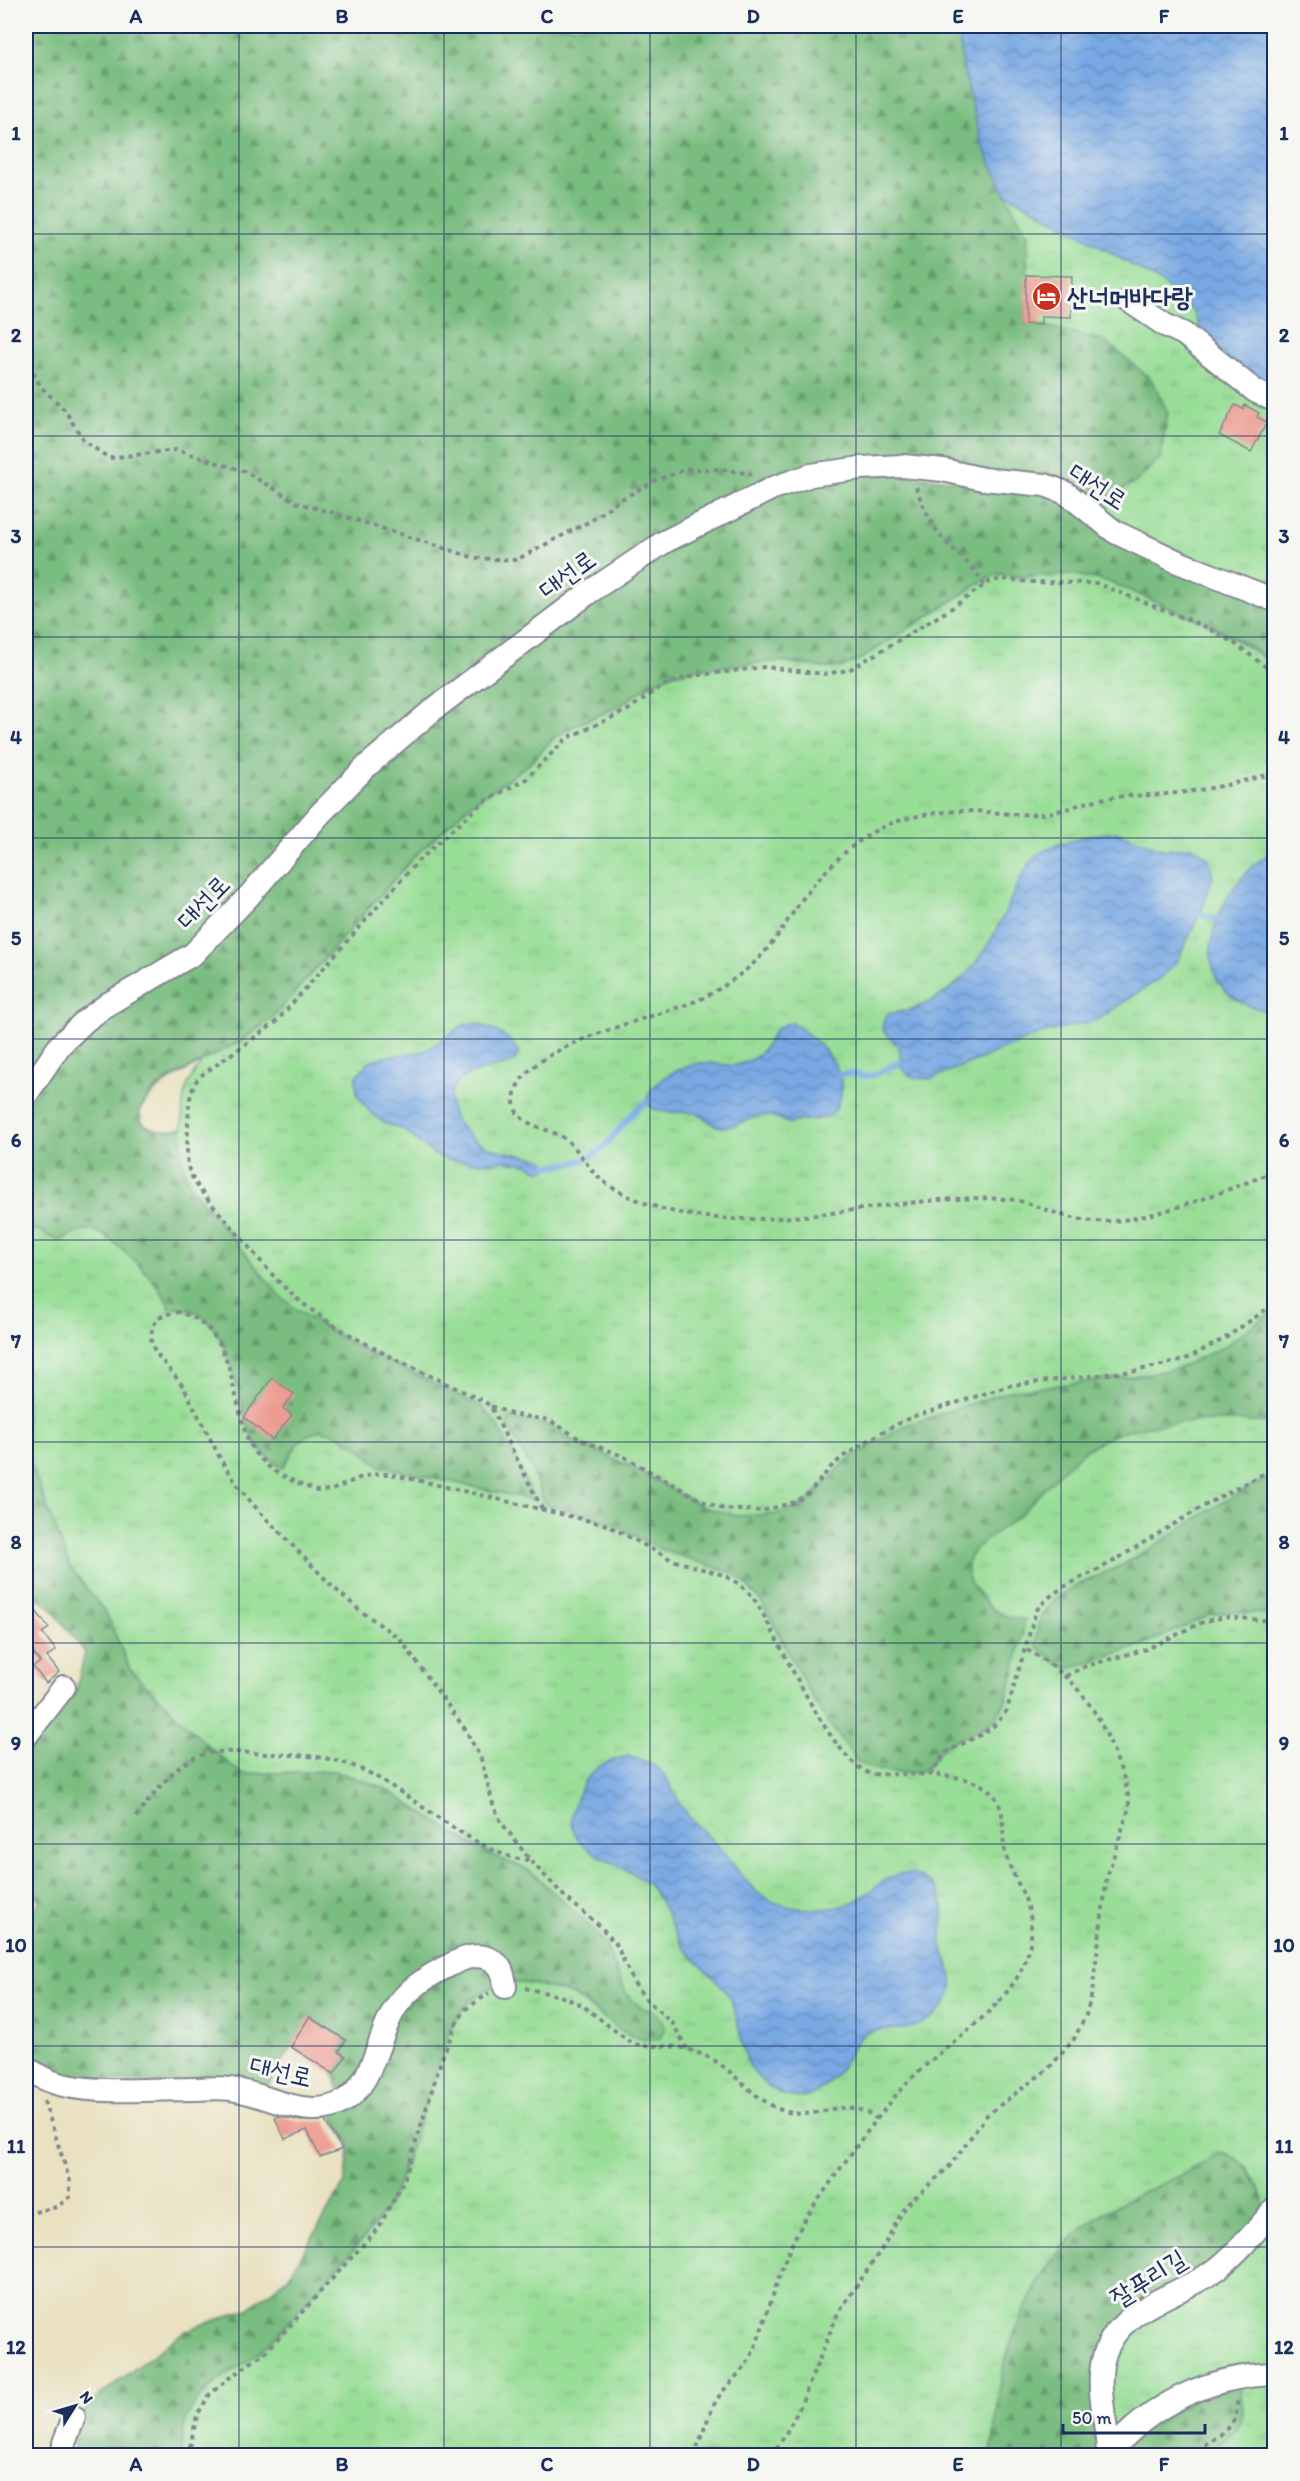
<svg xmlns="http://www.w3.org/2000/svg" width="1300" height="2481" viewBox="0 0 1300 2481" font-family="Itim,'Poor Story',sans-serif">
<defs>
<pattern id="grass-tufts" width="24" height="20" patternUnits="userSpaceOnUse" patternTransform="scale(1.5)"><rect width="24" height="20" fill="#99de97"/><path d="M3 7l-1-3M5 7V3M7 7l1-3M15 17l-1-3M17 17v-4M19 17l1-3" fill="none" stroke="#83bf85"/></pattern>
<pattern id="forest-firs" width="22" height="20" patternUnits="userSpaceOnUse" patternTransform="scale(1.5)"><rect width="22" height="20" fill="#7abd80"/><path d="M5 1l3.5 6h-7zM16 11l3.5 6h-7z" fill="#639a6c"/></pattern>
<pattern id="water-waves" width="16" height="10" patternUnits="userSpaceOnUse" patternTransform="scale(1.5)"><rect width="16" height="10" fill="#78a9e3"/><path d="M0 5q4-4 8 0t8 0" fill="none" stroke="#628abb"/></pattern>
</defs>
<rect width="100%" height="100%" fill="#f6f6f2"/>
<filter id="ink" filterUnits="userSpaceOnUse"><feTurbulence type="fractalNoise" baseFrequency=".0167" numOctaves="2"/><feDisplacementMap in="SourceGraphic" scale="12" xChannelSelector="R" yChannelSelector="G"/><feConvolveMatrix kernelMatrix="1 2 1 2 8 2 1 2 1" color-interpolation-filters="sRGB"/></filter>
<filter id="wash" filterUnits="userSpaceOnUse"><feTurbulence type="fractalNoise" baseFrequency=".008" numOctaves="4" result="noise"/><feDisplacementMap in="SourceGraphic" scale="24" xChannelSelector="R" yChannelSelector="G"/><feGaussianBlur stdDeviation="1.35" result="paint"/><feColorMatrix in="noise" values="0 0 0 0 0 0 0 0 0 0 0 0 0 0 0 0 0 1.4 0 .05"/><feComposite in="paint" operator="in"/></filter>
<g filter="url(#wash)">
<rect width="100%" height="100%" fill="#e9e1c0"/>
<g fill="url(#grass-tufts)" stroke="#5a867a" stroke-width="1.5" fill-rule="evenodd">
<path d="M 1005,193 L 1069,228 L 1162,283 L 1193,311 L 1205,339 L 1274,396 L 1274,593 L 1116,524 L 1084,500 L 1041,325 L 1025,324 L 1028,236 Z"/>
<path d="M 1001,574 C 1032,579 1063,571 1093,577 C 1111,580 1128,589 1145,596 C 1191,616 1234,635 1274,665 L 1274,2455 L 72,2455 L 87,2405 L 185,2331 L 248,2309 L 289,2277 L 345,2183 L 350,2145 L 331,2113 L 400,2010 L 500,1981 L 519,1982 L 541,1986 L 572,1995 L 632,2038 L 655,2012 L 639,2007 L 626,1993 L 605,1945 L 593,1929 L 560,1900 L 517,1865 L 496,1857 L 471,1844 L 382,1787 L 334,1771 L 241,1774 L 208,1746 L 130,1670 L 107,1615 L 70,1567 L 26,1451 L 26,1232 L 39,1230 L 58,1241 L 151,1093 C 189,1063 237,1049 273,1017 L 413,858 L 438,834 L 471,804 L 527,766 L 555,737 L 577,724 L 618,707 L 651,684 L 673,674 L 702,668 L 782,661 L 824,668 L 841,667 L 859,660 L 989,577 ZM 202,1062 C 183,1086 182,1098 182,1128 C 166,1132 156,1132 142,1123 L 139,1110 C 157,1085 175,1077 202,1062 Z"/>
</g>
<g fill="url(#forest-firs)" stroke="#4a766f" stroke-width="1.5">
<path d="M 26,26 L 958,26 L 963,66 L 981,142 L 1005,193 L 1028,236 L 1025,324 L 1041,325 L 1105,341 L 1151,379 L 1168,413 L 1160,458 L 1136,482 L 1108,496 L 1084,500 L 948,465 L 768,484 L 457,687 L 211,931 L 149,971 L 26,1087 Z"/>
<path d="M 871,472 L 1041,489 L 1274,607 L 1274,665 L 1249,646 L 1219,629 L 1110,582 L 1077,575 L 1020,577 L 1001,574 L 989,577 L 859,660 L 841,667 L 824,668 L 782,661 L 702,668 L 673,674 L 651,684 L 618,707 L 577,724 L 555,737 L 527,766 L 471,804 L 413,858 L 273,1017 L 244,1039 L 167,1080 L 151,1093 L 139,1110 L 142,1123 C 156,1132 166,1132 182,1128 C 181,1151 181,1168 192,1188 L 280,1296 L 298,1311 L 354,1345 L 481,1406 C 505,1429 518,1467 533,1497 L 532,1500 L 380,1466 L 357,1446 L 336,1434 L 319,1430 L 308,1435 L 297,1444 L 283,1468 C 271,1461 261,1453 254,1440 C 233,1401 234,1302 169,1308 C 167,1289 111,1233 92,1230 C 79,1228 71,1238 58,1241 L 39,1230 L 26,1232 L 26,1104 L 77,1037 L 191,960 L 375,763 L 665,547 L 803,484 Z"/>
<path d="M 1274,1310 L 1274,1421 C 1262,1424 1250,1421 1238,1421 C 1194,1421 1143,1421 1103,1440 C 1066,1458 1047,1489 1018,1516 C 1003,1530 975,1541 968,1561 C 963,1575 973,1588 982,1598 C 992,1611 1008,1620 1025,1619 C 1021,1642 1011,1694 1000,1712 C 989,1731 963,1734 946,1745 C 937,1752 931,1768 920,1771 C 906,1776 870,1771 858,1762 L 818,1708 L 762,1603 L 744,1582 L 734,1574 L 660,1549 L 607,1521 L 545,1504 L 530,1466 L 507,1425 L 508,1420 L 512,1418 L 549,1425 L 569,1439 L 632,1467 L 703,1507 L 738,1516 L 775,1514 L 796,1508 L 809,1500 L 847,1460 L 904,1426 L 1009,1391 L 1140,1375 L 1179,1368 L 1223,1347 Z"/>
<path d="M 26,1451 L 70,1567 L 107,1615 L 130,1670 L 208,1746 L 242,1774 L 334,1771 L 382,1787 L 471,1844 L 496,1857 L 530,1871 L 593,1929 L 605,1945 L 626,1993 L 639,2007 L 655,2012 L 664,2023 L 664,2031 L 659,2039 C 623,2047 602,2009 572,1995 C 553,1987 529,1983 509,1982 L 503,1965 L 436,1968 L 358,2077 L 339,2090 L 334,2074 L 346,2056 L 339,2052 L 346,2040 L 310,2017 L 267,2087 L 179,2086 L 64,2076 L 26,2057 L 26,1916 L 40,1902 L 26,1883 L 26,1756 L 77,1687 L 85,1652 L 50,1607 L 26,1589 Z"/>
<path d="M 1274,1476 L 1274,1614 L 1229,1612 L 1210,1615 L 1145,1644 L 1070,1668 L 1059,1665 L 1037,1646 C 1035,1628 1041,1612 1054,1600 C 1072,1584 1109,1573 1131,1560 C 1179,1532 1222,1497 1274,1476 Z"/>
<path d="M 490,1963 L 495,1986 C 471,1996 459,2011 448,2034 L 401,2177 L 387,2207 L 371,2230 L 272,2340 C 266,2345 261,2351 255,2356 C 228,2376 193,2390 184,2427 C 182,2436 183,2446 182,2455 L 72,2456 L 75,2438 L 87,2405 L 185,2331 L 248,2309 L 289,2277 L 345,2183 L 350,2145 L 331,2113 L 400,2010 L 459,1967 Z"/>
<path d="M 1219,2152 C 1239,2156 1246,2165 1256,2182 C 1263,2192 1266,2205 1262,2217 C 1253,2245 1141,2310 1112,2329 L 1101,2455 L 990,2456 C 998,2426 997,2394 1004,2365 C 1019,2311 1053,2243 1102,2214 C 1140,2191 1184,2178 1219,2152 Z"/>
<path d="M 1240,2385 L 1243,2412 L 1240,2422 L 1234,2432 L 1201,2455 L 1122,2456 L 1129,2441 L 1192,2400 Z"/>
</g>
<g fill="url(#water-waves)" stroke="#4a6ca0" stroke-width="1.5">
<path d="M 958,26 L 1274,26 L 1274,396 L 1205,339 L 1193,311 L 1162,283 L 1069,228 L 1005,193 L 981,142 L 963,66 Z"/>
<path d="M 1119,832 L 1163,850 L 1192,847 L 1206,856 L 1210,861 L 1213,876 L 1202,910 L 1177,961 L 1160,978 L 1097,1020 L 1043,1033 L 931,1079 C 918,1079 902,1077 900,1062 C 900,1059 901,1056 900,1052 C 898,1043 888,1036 882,1029 L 884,1020 L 888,1014 C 955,1006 987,956 1011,899 C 1016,887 1029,859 1040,853 C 1063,839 1093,834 1119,832 Z"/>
<path d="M 1274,851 L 1274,1012 C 1171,999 1211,886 1274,851 Z"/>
<path d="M 477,1023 C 493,1030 513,1036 519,1054 L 513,1062 C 496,1069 475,1068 461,1080 C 435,1101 462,1136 485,1146 C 504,1154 525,1154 545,1160 L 547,1166 L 546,1170 L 540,1171 L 526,1164 L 503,1161 L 486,1163 L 448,1160 L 432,1153 L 404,1130 L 384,1123 L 369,1111 L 357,1095 L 356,1077 L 367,1063 L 382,1057 L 425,1051 L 463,1025 Z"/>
<path d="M 793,1023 C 816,1039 849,1067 840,1099 C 838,1105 834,1114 827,1117 C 816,1122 803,1117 790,1124 C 753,1104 755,1125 724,1127 C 712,1128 705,1115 695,1113 C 677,1110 658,1117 646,1102 C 650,1081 680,1067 700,1063 C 712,1061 725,1067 737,1065 C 745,1063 756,1058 761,1052 C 774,1039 769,1025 793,1023 Z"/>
<path d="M 628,1756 C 639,1760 651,1762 660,1770 C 671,1780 675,1798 684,1810 C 696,1826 711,1838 724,1853 C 735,1866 745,1882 758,1893 C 779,1910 823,1913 848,1904 C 874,1895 890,1863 920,1877 C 927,1880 934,1885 938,1892 C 949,1910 938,1930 943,1949 C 945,1959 951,1967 952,1977 C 956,2005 925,2028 900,2029 C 887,2030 872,2028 861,2037 C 852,2045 849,2057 842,2066 C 827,2088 806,2106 779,2093 C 728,2067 750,2024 724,1989 C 712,1973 695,1962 683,1946 C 671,1929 666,1907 653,1890 C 625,1855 548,1858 579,1792 C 589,1769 604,1762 628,1756 Z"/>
</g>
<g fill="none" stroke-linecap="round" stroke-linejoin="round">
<g stroke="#78a9e3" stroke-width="6">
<path d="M 1199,914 L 1218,920"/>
<path d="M 839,1075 C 850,1071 857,1076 868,1076 C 879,1075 889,1066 900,1063"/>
<path d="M 547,1166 C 614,1163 603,1135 646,1102"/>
</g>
</g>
<g id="blocks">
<g fill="#ed9a8f">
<path d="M 1026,275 L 1072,276 L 1071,317 L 1041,316 L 1041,325 L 1025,324 Z"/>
<path d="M 1235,405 L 1243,409 L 1245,405 L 1259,413 L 1257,417 L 1267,422 L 1251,452 L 1219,435 Z"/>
<path d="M 272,1378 L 294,1394 L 283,1408 L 292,1415 L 272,1440 L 244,1417 Z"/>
<path d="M 26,1598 L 49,1628 L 42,1633 L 56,1650 L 47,1657 L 59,1672 L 46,1683 L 33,1667 L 40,1662 L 27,1645 L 26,1647 Z"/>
<path d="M 309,2017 L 346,2040 L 339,2052 L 346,2056 L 334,2074 L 291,2047 Z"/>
<path d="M 279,2116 L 301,2121 L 325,2121 L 342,2149 L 320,2157 L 307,2130 L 285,2139 L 275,2118 Z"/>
</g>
</g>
</g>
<g filter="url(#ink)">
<use href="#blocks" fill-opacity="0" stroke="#82888f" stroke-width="1.5"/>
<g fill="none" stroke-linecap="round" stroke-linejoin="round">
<defs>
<g id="minor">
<path d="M 1129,301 L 1165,325 L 1184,334 L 1255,391 L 1274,400"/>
<path d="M 26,1095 L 60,1045 L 85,1021 L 108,1004 L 193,954 L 248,897 L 320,814 L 368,765 L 434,709 L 591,591 L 664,542 L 773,488 L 811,475 L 861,468 L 903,466 L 943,470 L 983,479 L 1045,485 L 1066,493 L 1115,532 L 1178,562 L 1274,600"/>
<path d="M 26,1736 L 64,1687"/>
<path d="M 26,2067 C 34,2073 43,2079 53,2082 C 88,2095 156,2089 194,2089 C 205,2089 218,2087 230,2089 C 267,2093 308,2123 344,2101 C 375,2082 377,2035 396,2007 C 407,1990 428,1976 446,1967 C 458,1961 470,1954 484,1957 C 500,1961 504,1972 505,1987"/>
<path d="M 1108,2455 C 1150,2404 1209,2376 1274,2374"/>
<path d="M 63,2456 L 64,2443 L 74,2417"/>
<path d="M 1108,2456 C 1108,2425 1097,2395 1102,2365 C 1112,2307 1177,2298 1217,2269 C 1239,2252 1256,2230 1274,2210"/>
</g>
</defs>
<use href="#minor" stroke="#82888f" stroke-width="26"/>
<g stroke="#82888f" stroke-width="4" stroke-dasharray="4.5 4.5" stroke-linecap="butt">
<path d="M 26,356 L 40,386 L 65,410 L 84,441 L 109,458 L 176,450 L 244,471 L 298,503 L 337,514 L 475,558 L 516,560 L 592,520 L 618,501 L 656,480 L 688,469 L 720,469 L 752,474"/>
<path d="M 916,487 C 923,506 931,527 946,542 C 960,557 974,566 984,585"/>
<path d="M 1274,773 C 1239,783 1204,791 1166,794 C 1147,796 1127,795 1107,798 C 1085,801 1064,812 1041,814 C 1016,816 990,811 965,811 C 943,811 919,815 898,821 C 859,833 825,869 801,901 C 788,919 777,939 761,956 C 746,972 726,985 707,996 C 663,1019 515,1042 514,1101 C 514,1127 550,1127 565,1139 C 579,1149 586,1166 598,1177 C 616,1193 645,1204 667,1210 C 778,1238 893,1192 1005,1199 C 1026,1200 1043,1210 1062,1215 C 1083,1222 1107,1223 1129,1219 C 1177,1211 1229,1189 1274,1172"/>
<path d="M 491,1406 L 511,1414 L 549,1420 L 583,1441 L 623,1456 L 704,1502 L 724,1509 L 762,1511 L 795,1502 L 809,1493 L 831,1467 L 844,1456 L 887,1429 L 912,1417 L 1012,1385 L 1135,1371 L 1184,1360 L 1224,1339 L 1274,1304"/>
<path d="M 542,1509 L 491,1407 L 485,1402 C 426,1373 353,1343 301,1302 C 276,1282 257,1256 236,1232 C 222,1214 193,1188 188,1166 C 186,1152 188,1138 188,1125 C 189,1107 188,1092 199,1077 L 275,1023 L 418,861 L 482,803 L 526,779 L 567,738 L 628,710 L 663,685 L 692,676 L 765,667 L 825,674 L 849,670 L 949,610 L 990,581 L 1005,579 L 1029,582 L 1096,583 L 1204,626 L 1234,643 L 1274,673"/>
<path d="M 1066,1676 L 1086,1666 L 1147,1649 L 1205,1621 L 1226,1617 L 1274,1621"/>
<path d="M 930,1775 L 946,1752 L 984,1733 L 997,1723 L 1007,1710 L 1036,1611 C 1055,1586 1085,1578 1112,1562 C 1165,1530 1218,1495 1274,1469"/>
<path d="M 136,1817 C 155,1793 177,1758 210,1753 C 227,1750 247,1753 265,1754 C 299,1755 331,1755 363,1770 C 407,1790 485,1861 530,1860"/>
<path d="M 525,1988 L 560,1996 L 582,2005 L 631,2043 C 646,2048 661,2045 677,2047 C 688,2048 698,2053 708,2057 C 736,2071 756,2104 788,2112 C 823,2121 840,2093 877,2119"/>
<path d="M 687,2049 L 673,2024 L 645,1998 L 634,1983 L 616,1944 L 600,1926 L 565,1897 L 530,1860 L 501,1822 L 493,1804 L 481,1759 L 465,1729 L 400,1639 L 358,1609 L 332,1586 L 257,1509 L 238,1486 L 221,1460 L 183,1386 L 155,1352 L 151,1340 L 152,1329 L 157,1319 L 166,1314 L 180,1312 L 195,1318 L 209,1329 L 220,1344 L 228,1364 L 246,1436 L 255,1453 L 272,1470 L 295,1482 L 317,1491 L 332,1490 L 359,1478 L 374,1474 L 390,1474 L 421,1481 L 607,1525 L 672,1560 L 723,1575 L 738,1583 L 752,1596 C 779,1636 828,1759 871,1774 C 905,1776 981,1766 998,1802 C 1006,1818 1001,1835 1005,1852 C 1011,1876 1030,1898 1031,1924 C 1036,1998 945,2040 903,2087 C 869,2127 838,2171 808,2215 C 780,2257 772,2308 752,2354 C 744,2372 726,2384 716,2401 C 707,2418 702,2438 693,2456"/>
<path d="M 26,2214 L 57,2207 L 70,2197 L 70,2181 L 43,2098"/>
<path d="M 188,2456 L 197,2415 L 210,2394 L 229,2378 L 266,2352 L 379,2227 L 404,2180 L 442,2058 L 456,2024 L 466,2009 L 489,1993"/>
<path d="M 771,2456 L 785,2435 L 799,2409 L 838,2313 L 883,2247 L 902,2212 L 911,2201 L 949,2167 L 987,2115 L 1049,2068 L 1074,2039 L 1086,2015 L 1092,1993 L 1107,1877 L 1129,1808 C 1129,1788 1122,1773 1115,1755 C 1096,1706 1073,1674 1025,1649"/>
<path d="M 1190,2456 C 1213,2434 1240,2435 1237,2397"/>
</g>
<use href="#minor" stroke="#fff" stroke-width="22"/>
</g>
</g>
<path fill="none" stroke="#1b2f5e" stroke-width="1.5" stroke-opacity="0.55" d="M 239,26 L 239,2456M 444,26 L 444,2456M 650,26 L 650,2456M 856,26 L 856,2456M 1061,26 L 1061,2456M 26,234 L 1274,234M 26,436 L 1274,436M 26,637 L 1274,637M 26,838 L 1274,838M 26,1039 L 1274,1039M 26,1240 L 1274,1240M 26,1442 L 1274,1442M 26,1643 L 1274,1643M 26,1844 L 1274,1844M 26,2046 L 1274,2046M 26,2247 L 1274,2247"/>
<defs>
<symbol id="hotel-disc" viewBox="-11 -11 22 22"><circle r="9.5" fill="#c8321e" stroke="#f6f6f2"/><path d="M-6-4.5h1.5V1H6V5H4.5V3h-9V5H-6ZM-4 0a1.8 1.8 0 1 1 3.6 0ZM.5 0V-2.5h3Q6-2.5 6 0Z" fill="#fff"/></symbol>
</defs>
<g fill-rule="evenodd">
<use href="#hotel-disc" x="1030" y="280" width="33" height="33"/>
</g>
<g text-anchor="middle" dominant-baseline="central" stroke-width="6" stroke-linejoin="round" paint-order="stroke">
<g font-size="26" font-weight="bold" fill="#1b2f5e" stroke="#f6f6f2" text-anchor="start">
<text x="1067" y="297">산너머바다랑</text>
</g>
<g font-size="26" fill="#1b2f5e" stroke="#f6f6f2">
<text transform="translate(1098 486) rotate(33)">대선로</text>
<text transform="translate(567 574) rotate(-36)">대선로</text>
<text transform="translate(203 902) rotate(-46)">대선로</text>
<text transform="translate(281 2071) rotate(13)">대선로</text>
<text transform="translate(1148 2278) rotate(-32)">잘푸리길</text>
</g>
</g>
<rect width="1300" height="2481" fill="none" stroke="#f6f6f2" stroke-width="66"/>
<g transform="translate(75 2406) rotate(53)" stroke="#f6f6f2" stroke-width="4.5" paint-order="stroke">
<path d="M0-4.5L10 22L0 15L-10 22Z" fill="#1b2f5e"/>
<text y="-9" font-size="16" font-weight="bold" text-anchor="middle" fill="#1b2f5e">N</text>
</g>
<path d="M1063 2424v9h142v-9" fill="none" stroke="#1b2f5e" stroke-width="3"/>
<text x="1072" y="2424" font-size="18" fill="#1b2f5e" stroke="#f6f6f2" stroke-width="4.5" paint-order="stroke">50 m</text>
<rect x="33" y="33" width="1234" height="2415" fill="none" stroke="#1b2f5e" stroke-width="2"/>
<g font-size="20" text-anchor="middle" font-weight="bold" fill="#1b2f5e">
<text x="136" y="23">A</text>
<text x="342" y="23">B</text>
<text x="547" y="23">C</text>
<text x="753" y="23">D</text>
<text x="958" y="23">E</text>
<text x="1164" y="23">F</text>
<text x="16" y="140">1</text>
<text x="1284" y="140">1</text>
<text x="16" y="342">2</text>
<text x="1284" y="342">2</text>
<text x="16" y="543">3</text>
<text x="1284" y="543">3</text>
<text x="16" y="744">4</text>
<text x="1284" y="744">4</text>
<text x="16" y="945">5</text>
<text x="1284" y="945">5</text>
<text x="16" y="1147">6</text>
<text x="1284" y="1147">6</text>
<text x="16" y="1348">7</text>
<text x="1284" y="1348">7</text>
<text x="16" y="1549">8</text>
<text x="1284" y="1549">8</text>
<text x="16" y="1750">9</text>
<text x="1284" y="1750">9</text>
<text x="16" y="1952">10</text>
<text x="1284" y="1952">10</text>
<text x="16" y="2153">11</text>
<text x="1284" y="2153">11</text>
<text x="16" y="2354">12</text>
<text x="1284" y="2354">12</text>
<text x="136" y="2471">A</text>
<text x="342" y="2471">B</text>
<text x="547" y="2471">C</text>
<text x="753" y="2471">D</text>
<text x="958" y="2471">E</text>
<text x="1164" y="2471">F</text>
</g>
</svg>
